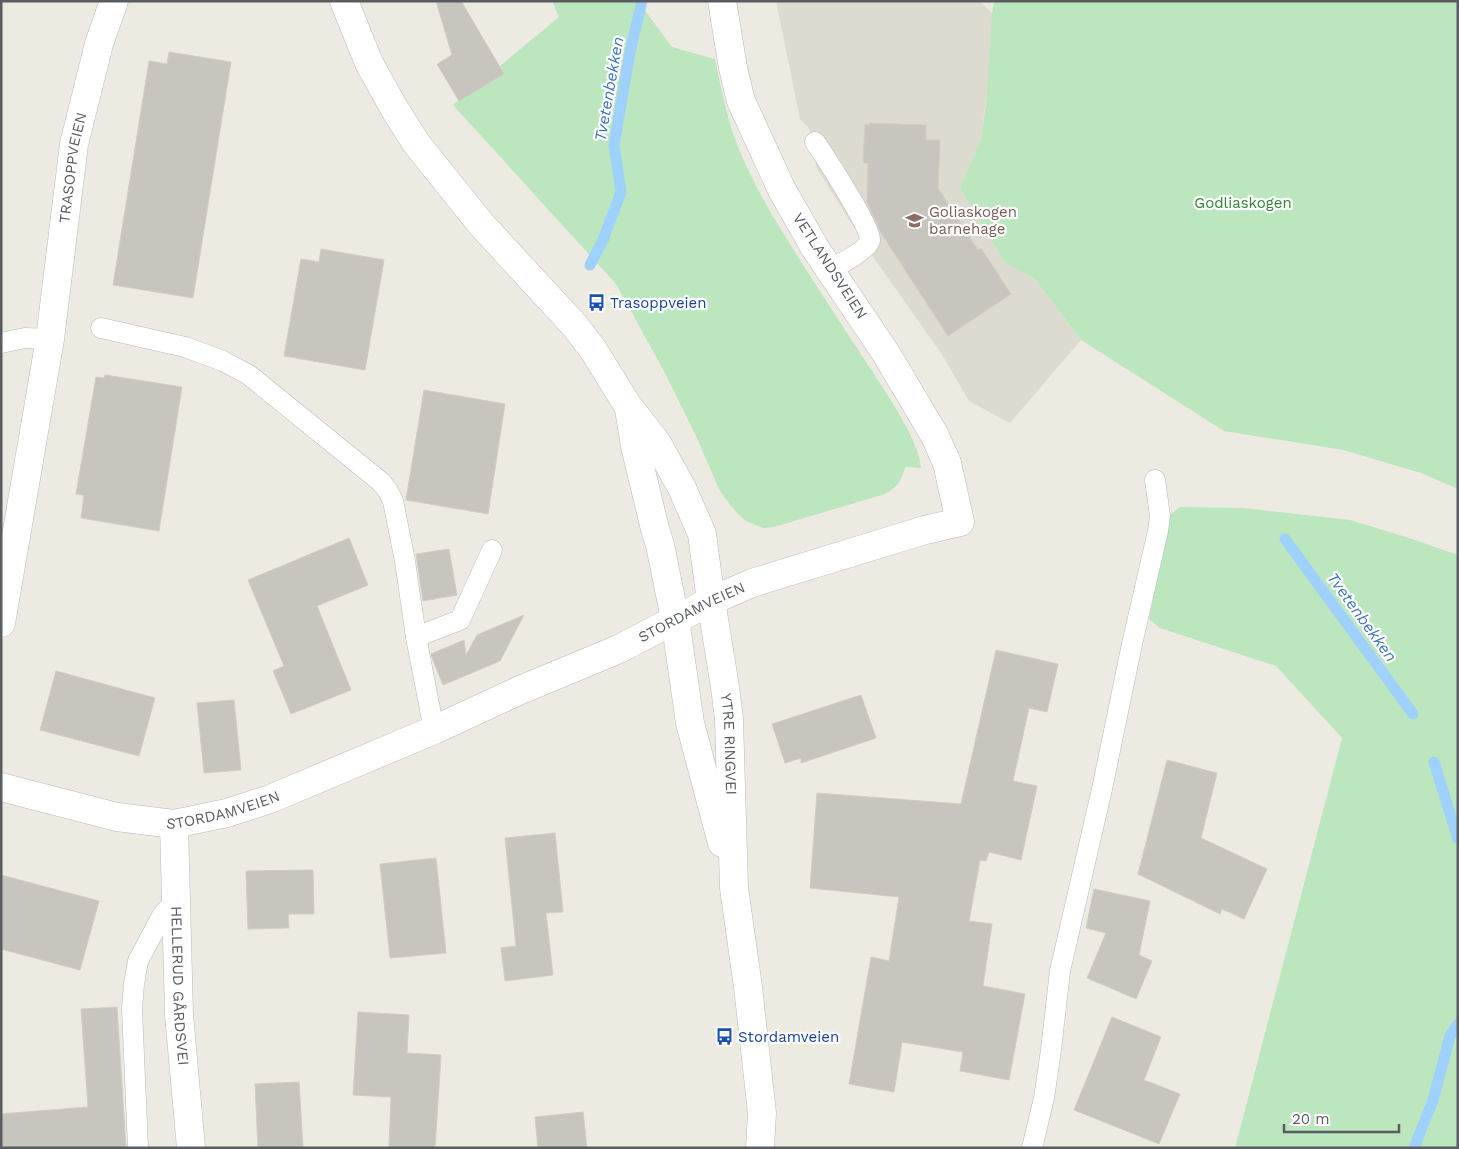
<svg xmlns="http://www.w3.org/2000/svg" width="1459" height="1149" viewBox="0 0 1459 1149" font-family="'Work Sans',sans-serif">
<rect width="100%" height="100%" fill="#edebe1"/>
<path fill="#dddacf" d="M 776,1 L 980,1 L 992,13 L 992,50 L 981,139 L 960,188 L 1005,263 L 1034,278 L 1081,340 L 1010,423 L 969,401 L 941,353 L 871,254 L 817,169 L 809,128 L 800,119 Z"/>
<g fill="#bce6be">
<path d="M 552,1 L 638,1 L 672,47 L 715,59 C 721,88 727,119 738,147 C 750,176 765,204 782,231 C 811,279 843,326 874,374 C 889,398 919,440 921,468 L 905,467 C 902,480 897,488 885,494 L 774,527 L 763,528 L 746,521 L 738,514 L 730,505 L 719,489 L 696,436 L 665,373 L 616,284 L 453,105 L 559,17 Z"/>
<path d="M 994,1 L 1458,1 L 1458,489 L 1421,473 L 1343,450 L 1224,431 L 1081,340 L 1034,278 L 1005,263 L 960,188 L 981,139 L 986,103 L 992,13 Z"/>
<path d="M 1180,507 L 1243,508 L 1350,520 L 1409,538 L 1458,555 L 1458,1148 L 1235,1148 L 1342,738 L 1276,666 L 1160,628 L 1149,619 L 1171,514 Z"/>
</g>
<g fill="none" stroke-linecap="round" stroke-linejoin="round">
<g stroke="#9fd1ff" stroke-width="11">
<path d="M 590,265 L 603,240 L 621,192 L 614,145 L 630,52 L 642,1"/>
<path d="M 1285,539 L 1413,714"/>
<path d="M 1434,762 L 1458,839"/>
<path d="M 1414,1148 L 1433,1100 L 1450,1036 L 1458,1024"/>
</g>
</g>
<g fill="#c8c5be" stroke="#d2cdbf">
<path d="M 436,1 L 461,1 L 504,74 L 459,101 L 437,64 L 452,55 Z"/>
<path d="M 169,52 L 231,62 L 193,298 L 113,285 L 149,61 L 167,64 Z"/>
<path d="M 869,123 L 926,125 L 926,140 L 940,140 L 938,188 L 978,250 L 981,248 L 1011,294 L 948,336 L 881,233 L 867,202 L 868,163 L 863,163 L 865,124 L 869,125 Z"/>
<path d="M 321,249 L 384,260 L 365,370 L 284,356 L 301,259 L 319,262 Z"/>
<path d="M 105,375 L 182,387 L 159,531 L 81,518 L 84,495 L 76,494 L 96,377 L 104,378 Z"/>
<path d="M 424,390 L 505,404 L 488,514 L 406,500 Z"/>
<path d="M 349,538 L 368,585 L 317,606 L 351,690 L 291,714 L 273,671 L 284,666 L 248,580 Z"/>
<path d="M 449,549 L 457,595 L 423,601 L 416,554 Z"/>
<path d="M 524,615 L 500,661 L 443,685 L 433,660 L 431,654 L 464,640 L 466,655 L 477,635 Z"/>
<path d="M 996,650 L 1058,664 L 1047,712 L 1029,708 L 1013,781 L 1037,786 L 1021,860 L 989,852 L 986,861 L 980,860 L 969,921 L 992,924 L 983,986 L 1025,994 L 1009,1080 L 960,1071 L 963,1052 L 902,1042 L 894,1092 L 849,1084 L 871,957 L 889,961 L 899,897 L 810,888 L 817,793 L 961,804 Z"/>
<path d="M 56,671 L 155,698 L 139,756 L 40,730 Z"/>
<path d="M 861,695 L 876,738 L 801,763 L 801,758 L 785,763 L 772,724 Z"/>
<path d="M 234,700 L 241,770 L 204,773 L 197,703 Z"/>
<path d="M 1167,760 L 1217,773 L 1201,838 L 1267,869 L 1244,919 L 1222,909 L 1220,914 L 1138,874 Z"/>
<path d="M 555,833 L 563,912 L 546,913 L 553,975 L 505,981 L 501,948 L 516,946 L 505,838 Z"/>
<path d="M 436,858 L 446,953 L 390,958 L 380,864 Z"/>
<path d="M 313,870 L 314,914 L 288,914 L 289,928 L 248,929 L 246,871 Z"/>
<path d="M 1,875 L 99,901 L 80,970 L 1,949 Z"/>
<path d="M 1094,889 L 1150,901 L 1139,955 L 1152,961 L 1136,999 L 1087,978 L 1106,933 L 1086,928 Z"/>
<path d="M 117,1007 L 126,1148 L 1,1148 L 1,1114 L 88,1107 L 81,1009 Z"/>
<path d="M 358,1012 L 409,1015 L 407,1053 L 441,1055 L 435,1148 L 389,1148 L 391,1097 L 353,1095 Z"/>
<path d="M 1112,1017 L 1161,1037 L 1144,1080 L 1180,1094 L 1159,1144 L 1074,1110 Z"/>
<path d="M 299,1082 L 303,1148 L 258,1148 L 255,1084 Z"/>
<path d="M 583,1112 L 587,1148 L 538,1148 L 535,1117 Z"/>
</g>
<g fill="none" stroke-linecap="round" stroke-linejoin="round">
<defs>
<g id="lane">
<path d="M 815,142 C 824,155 872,229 870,240 C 867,251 840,264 830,269"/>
<path d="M 101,328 L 185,347 L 223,361 L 249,375 L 381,482 L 388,491 L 393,501 L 405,561 L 416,637 L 434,730"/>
<path d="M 1,343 L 25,338 L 50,339"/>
<path d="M 416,637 L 460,620 L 492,550"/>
<path d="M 138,1148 L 132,1009 L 134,984 L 138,961 L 163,914 L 176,901"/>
<path d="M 1032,1148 L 1044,1098 L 1051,1050 L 1060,971 L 1102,789 L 1132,644 L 1158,531 L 1160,516 L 1155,480"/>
</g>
<g id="street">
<path id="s1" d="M 1,623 L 50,339 L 74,144 L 99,44 L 114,1"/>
<path id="s2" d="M 1,787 L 117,817 L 174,824 L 227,813 L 270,799 L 434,730 L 518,691 L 619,649 L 711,601 L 752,583 L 925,530 L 960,522 L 947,463 L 935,436 L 887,355 L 815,248 L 782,190 L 741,101 L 733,68 L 722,1"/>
<path id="s3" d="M 174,824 L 179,1015 L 191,1148"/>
</g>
<g id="secondary">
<path id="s4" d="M 344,1 L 369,63 L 394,108 L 416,143 L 481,224 L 575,326 L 594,351 L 628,406 L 657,443 L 682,488 L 702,534 L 711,601 L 725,687 L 729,719 L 734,888 L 748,987 L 762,1113 L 760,1148"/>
<path d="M 629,409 L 635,446 L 655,529 L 660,545 L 675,619 L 690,723 L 722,843"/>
</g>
</defs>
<use href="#lane" stroke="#b6b9be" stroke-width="21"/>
<use href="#street" stroke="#b6b9be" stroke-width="29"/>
<use href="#secondary" stroke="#b7bac0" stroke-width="29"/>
<use href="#lane" stroke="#fff" stroke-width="20"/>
<use href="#street" stroke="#fff" stroke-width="28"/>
<use href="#secondary" stroke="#fff" stroke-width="28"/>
</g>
<defs>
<symbol id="school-bare" viewBox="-9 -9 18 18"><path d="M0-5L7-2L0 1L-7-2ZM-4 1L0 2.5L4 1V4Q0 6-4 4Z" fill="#8d6e63" stroke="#fff" stroke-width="2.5" paint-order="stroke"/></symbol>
<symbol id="bus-bare" viewBox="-9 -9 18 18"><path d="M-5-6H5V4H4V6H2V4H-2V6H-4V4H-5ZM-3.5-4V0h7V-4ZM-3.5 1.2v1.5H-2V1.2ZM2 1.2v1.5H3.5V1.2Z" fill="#1a4fb4" stroke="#fff" stroke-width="2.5" paint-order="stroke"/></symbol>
</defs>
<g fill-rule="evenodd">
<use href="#school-bare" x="902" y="208" width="25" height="25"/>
<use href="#bus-bare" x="584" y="290" width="25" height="25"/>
<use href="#bus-bare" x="712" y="1024" width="25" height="25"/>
</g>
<g text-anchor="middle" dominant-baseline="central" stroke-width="4.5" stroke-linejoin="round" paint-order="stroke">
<g font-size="15" fill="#595d62" stroke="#fff">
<text stroke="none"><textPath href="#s1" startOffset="461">TRASOPPVEIEN</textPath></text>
<text transform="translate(830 266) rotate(57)">VETLANDSVEIEN</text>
<text stroke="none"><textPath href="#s2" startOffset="738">STORDAMVEIEN</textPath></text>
<text stroke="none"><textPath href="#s4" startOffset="859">YTRE RINGVEI</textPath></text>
<text stroke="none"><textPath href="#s2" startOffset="228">STORDAMVEIEN</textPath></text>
<text stroke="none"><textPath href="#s3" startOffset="162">HELLERUD GÅRDSVEI</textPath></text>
</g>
<g font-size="15" fill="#308338" stroke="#fff">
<text x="1243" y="203">Godliaskogen</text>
</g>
<g font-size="15" fill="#785e54" stroke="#fff" text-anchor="start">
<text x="929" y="212">Goliaskogen<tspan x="929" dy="17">barnehage</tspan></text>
</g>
<g font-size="15" fill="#164399" stroke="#fff" text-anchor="start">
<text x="610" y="303">Trasoppveien</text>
<text x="738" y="1037">Stordamveien</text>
</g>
<g font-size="16" font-style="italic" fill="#3c75bd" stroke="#fff">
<text transform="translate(609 89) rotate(-80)">Tvetenbekken</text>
<text transform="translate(1362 617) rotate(54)">Tvetenbekken</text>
</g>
</g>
<rect width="1459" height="1149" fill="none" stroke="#595d62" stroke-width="5"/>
<path d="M1284 1124v8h115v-8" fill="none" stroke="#595d62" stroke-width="2.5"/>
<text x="1292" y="1124" font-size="15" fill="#595d62" stroke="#ffffff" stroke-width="4" paint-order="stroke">20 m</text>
</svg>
